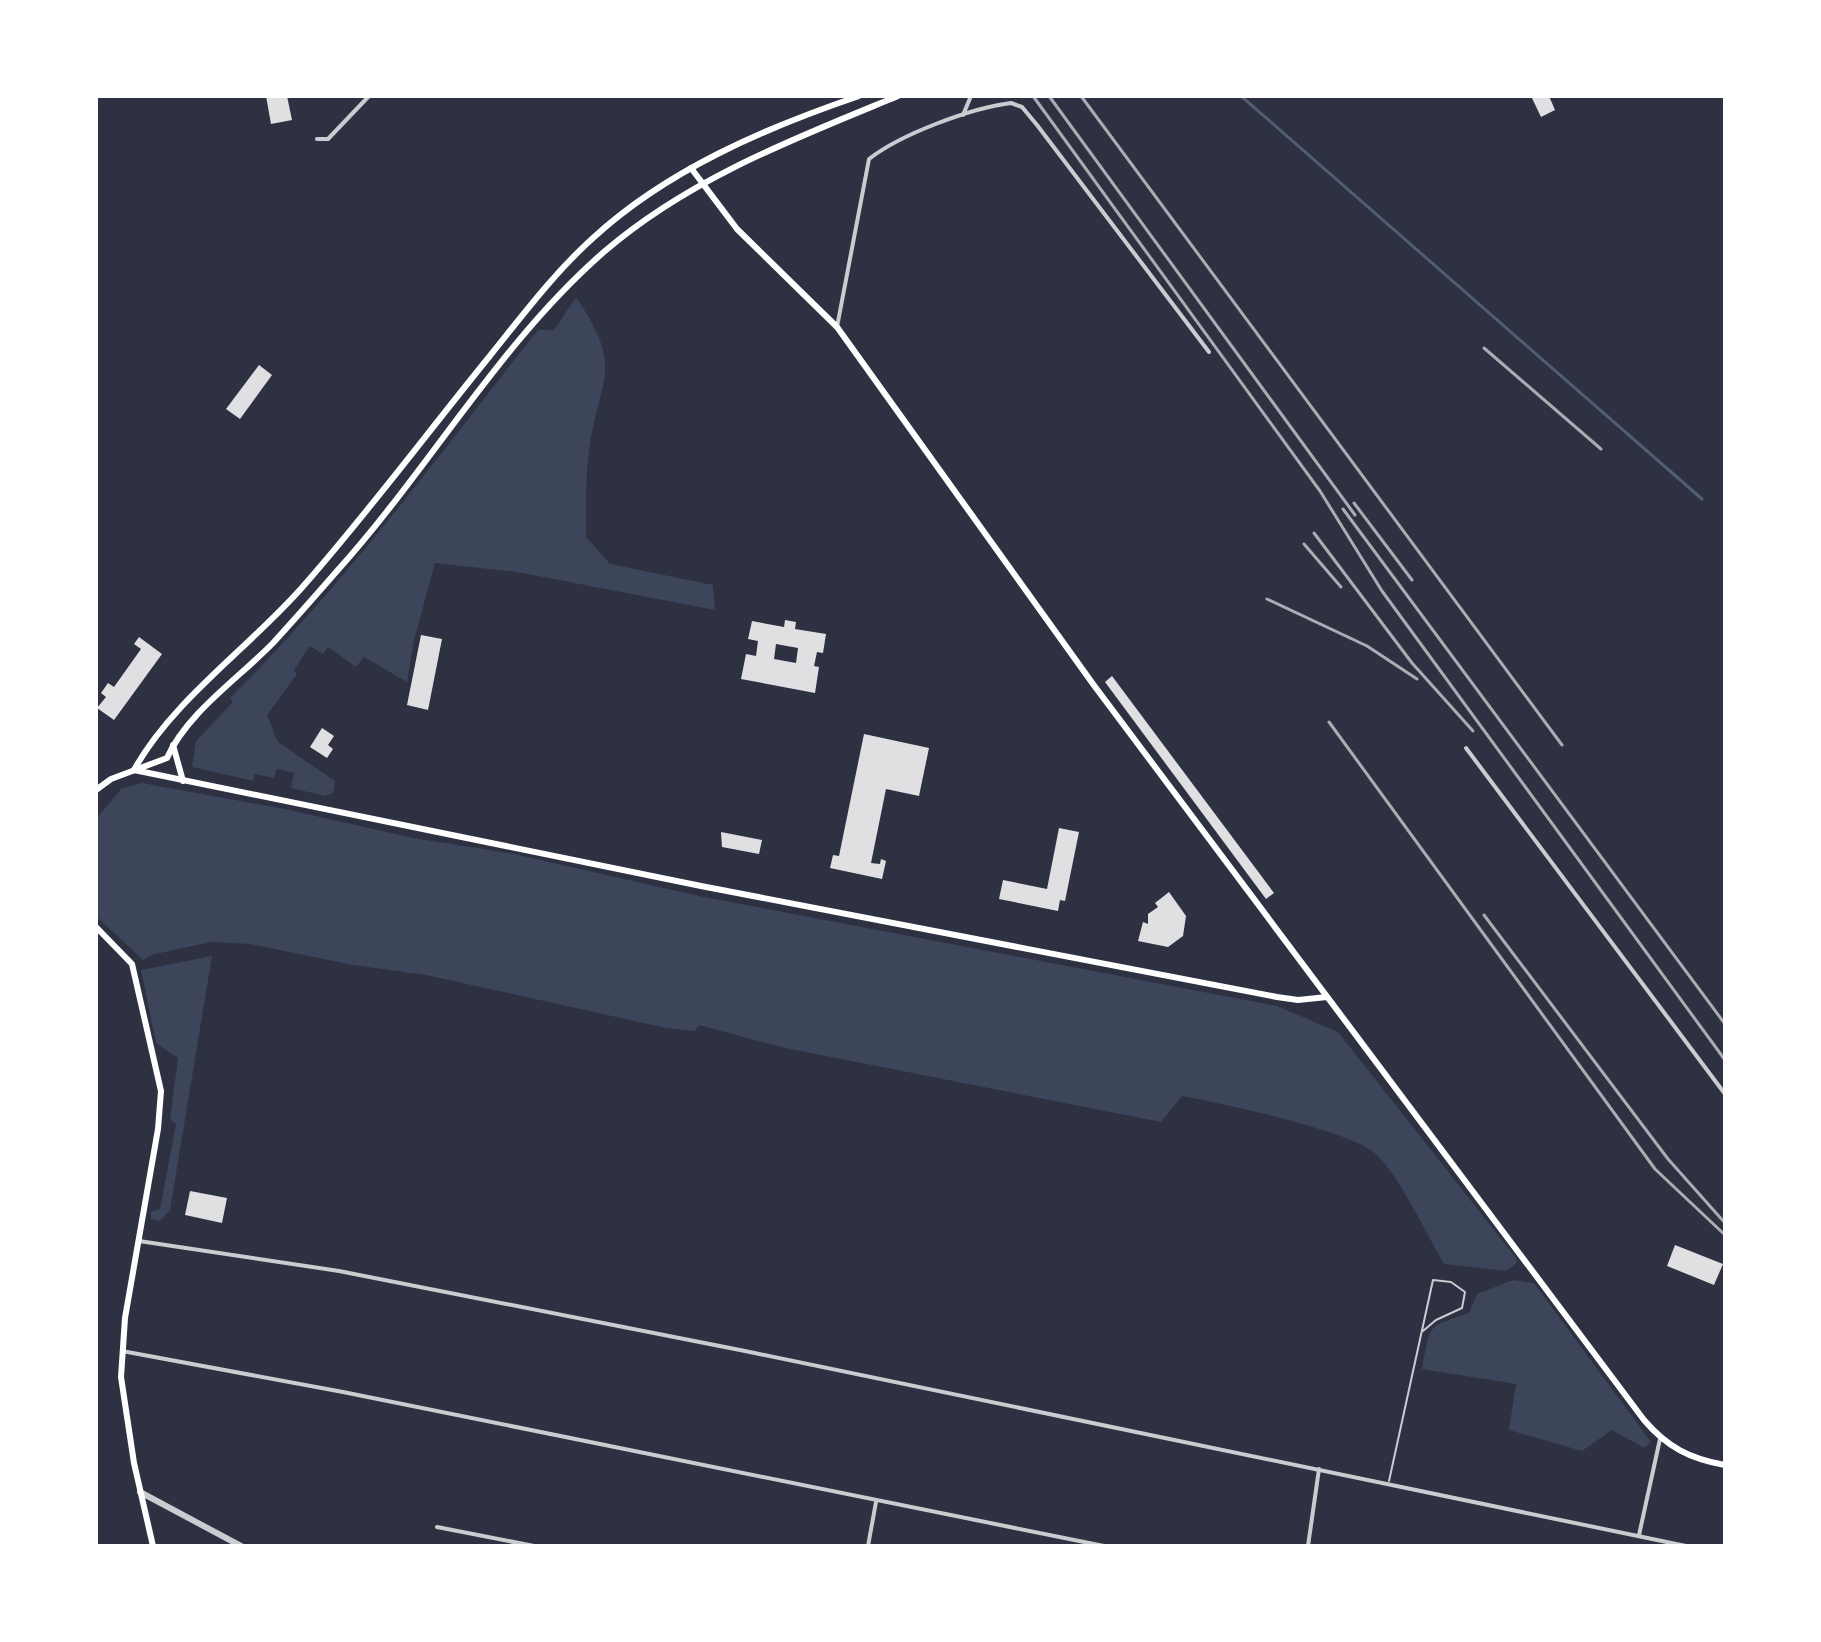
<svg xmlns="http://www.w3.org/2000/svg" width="1821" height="1642" viewBox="0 0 1821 1642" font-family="'Roboto Serif',serif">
<rect width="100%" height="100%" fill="#2d3142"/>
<g fill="#3c4559">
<path d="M 576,297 C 625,370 600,375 589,450 C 585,478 587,509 586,537 L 610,564 L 713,585 L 715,610 L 517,572 L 435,563 L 414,640 L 407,682 L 364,657 L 356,667 L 328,647 L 323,654 L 310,646 L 294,670 L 297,674 L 267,715 L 278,742 L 335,781 L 333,793 L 325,796 L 291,788 L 294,773 L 277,769 L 274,778 L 254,774 L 253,781 L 192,767 L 196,741 L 233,702 L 230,698 C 344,585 438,456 538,330 L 554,330 Z"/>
<path d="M 142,783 L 285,809 L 413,838 L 514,854 L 699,896 L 1277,1006 L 1338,1032 L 1517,1259 L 1516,1264 L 1506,1271 L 1444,1264 C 1428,1237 1399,1175 1376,1154 C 1351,1131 1221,1103 1182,1096 L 1161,1122 L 785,1048 L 699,1025 L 695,1031 L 666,1028 L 426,975 L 353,965 L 250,944 L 211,942 L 151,955 L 143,960 L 96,916 L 96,819 L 122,788 Z"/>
<path d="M 212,956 L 170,1210 L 160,1221 L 151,1219 L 151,1212 L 160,1209 L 176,1124 L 170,1119 L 178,1058 L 156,1043 L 141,970 Z"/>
<path d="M 1513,1280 L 1534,1283 L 1651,1442 L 1644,1448 L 1612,1430 L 1582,1451 L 1509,1430 L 1516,1384 L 1422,1369 C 1431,1323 1425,1328 1469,1313 L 1477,1294 Z"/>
</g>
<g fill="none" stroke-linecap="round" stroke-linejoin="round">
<path stroke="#4f5d75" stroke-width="3" d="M 1241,96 L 1702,499"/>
</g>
<g fill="#e0e0e3" fill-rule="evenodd">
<path d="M 266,96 L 287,96 L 292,120 L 271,124 Z"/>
<path d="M 1531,96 L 1549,96 L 1555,110 L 1541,117 Z"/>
<path d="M 259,365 L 272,375 L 240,419 L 226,409 Z"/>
<path d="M 785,620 L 796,622 L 795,629 L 826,634 L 823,653 L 817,652 L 814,666 L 819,667 L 815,693 L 741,679 L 746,654 L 756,656 L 758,641 L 748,639 L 752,621 L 784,627 ZM 776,644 L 798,648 L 796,663 L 774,659 Z"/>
<path d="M 421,635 L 442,639 L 428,710 L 407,705 Z"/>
<path d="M 139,637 L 162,654 L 114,720 L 97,708 L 106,697 L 101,693 L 108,683 L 114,687 L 141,649 L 134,644 Z"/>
<path d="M 1112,676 L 1274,893 L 1266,899 L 1105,682 Z"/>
<path d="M 322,728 L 334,736 L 328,745 L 333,749 L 327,758 L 310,747 Z"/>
<path d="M 864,734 L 929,748 L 919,796 L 886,789 L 871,863 L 880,864 L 881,859 L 886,861 L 882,879 L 830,868 L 833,855 L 839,856 Z"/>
<path d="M 1059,828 L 1079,832 L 1065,901 L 1060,900 L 1058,911 L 999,899 L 1003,880 L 1047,889 Z"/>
<path d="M 721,832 L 762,840 L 759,854 L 722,847 Z"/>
<path d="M 1169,892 L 1186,916 L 1183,936 L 1168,947 L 1138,941 L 1143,922 L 1148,924 L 1148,914 L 1158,907 L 1155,903 Z"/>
<path d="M 190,1191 L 227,1198 L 222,1223 L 185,1215 Z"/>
<path d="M 1675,1245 L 1723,1264 L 1714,1285 L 1667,1266 Z"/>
</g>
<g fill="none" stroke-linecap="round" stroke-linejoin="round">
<path stroke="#caccd0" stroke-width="2" d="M 1389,1481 L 1433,1280 L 1451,1282 L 1465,1292 L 1462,1308 L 1436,1320 L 1423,1331"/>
<g stroke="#caccd0" stroke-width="4">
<path d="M 963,115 L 971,96"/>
<path d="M 317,139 L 328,139 L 369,96"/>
<path d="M 837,327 L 869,159 C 901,134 971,108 1011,103 L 1022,107 L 1037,125 L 1209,352"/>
<path d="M 1466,748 L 1725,1094"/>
<path d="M 139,1241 L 339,1271 L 745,1351 L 1686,1546"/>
<path d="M 122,1351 L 343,1392 L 1104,1546"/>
<path d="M 437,1527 L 534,1546"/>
<path d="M 1639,1535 L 1660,1439"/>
<path d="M 868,1546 L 876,1502"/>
<path d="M 1308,1546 L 1319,1469"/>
</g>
<path stroke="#caccd0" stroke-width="6" d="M 140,1492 L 241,1546"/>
<g stroke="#fff" stroke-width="6">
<path d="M 691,168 L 737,229 L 837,327 L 1093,684 L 1644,1420 C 1667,1447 1690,1459 1725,1465"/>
<path d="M 173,745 L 183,781"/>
<path d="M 134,770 L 701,886 L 1277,997 L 1298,1000 L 1327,997"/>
<path d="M 134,770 C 173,699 253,645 306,583 C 370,510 428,432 489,357 C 522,316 554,273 593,238 C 667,170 765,128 859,96"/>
<path d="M 96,790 L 111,779 L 167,758 C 187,713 239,678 273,643 C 295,619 316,595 337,571 C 430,468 500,342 605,251 C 690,178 796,138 898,96"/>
<path d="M 96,927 L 132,964 L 161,1091 L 158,1129 L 125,1318 L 121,1377 L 134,1463 L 153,1546"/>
</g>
<g stroke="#abadb3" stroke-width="3">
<path d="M 1033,96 L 1320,491 L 1382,591 L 1725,1060"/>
<path d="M 1049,96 L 1355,515"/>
<path d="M 1081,96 L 1562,745"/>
<path d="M 1484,348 L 1601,449"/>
<path d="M 1354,503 L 1412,580"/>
<path d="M 1343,509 L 1725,1024"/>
<path d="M 1314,533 L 1412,663 L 1473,731"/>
<path d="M 1304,544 L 1341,587"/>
<path d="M 1267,599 L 1367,646 L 1417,679"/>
<path d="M 1329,722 L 1655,1169 L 1725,1235"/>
<path d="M 1484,915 L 1668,1159 L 1725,1223"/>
</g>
</g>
<rect width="1821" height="1642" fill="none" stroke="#ffffff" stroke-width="196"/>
</svg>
